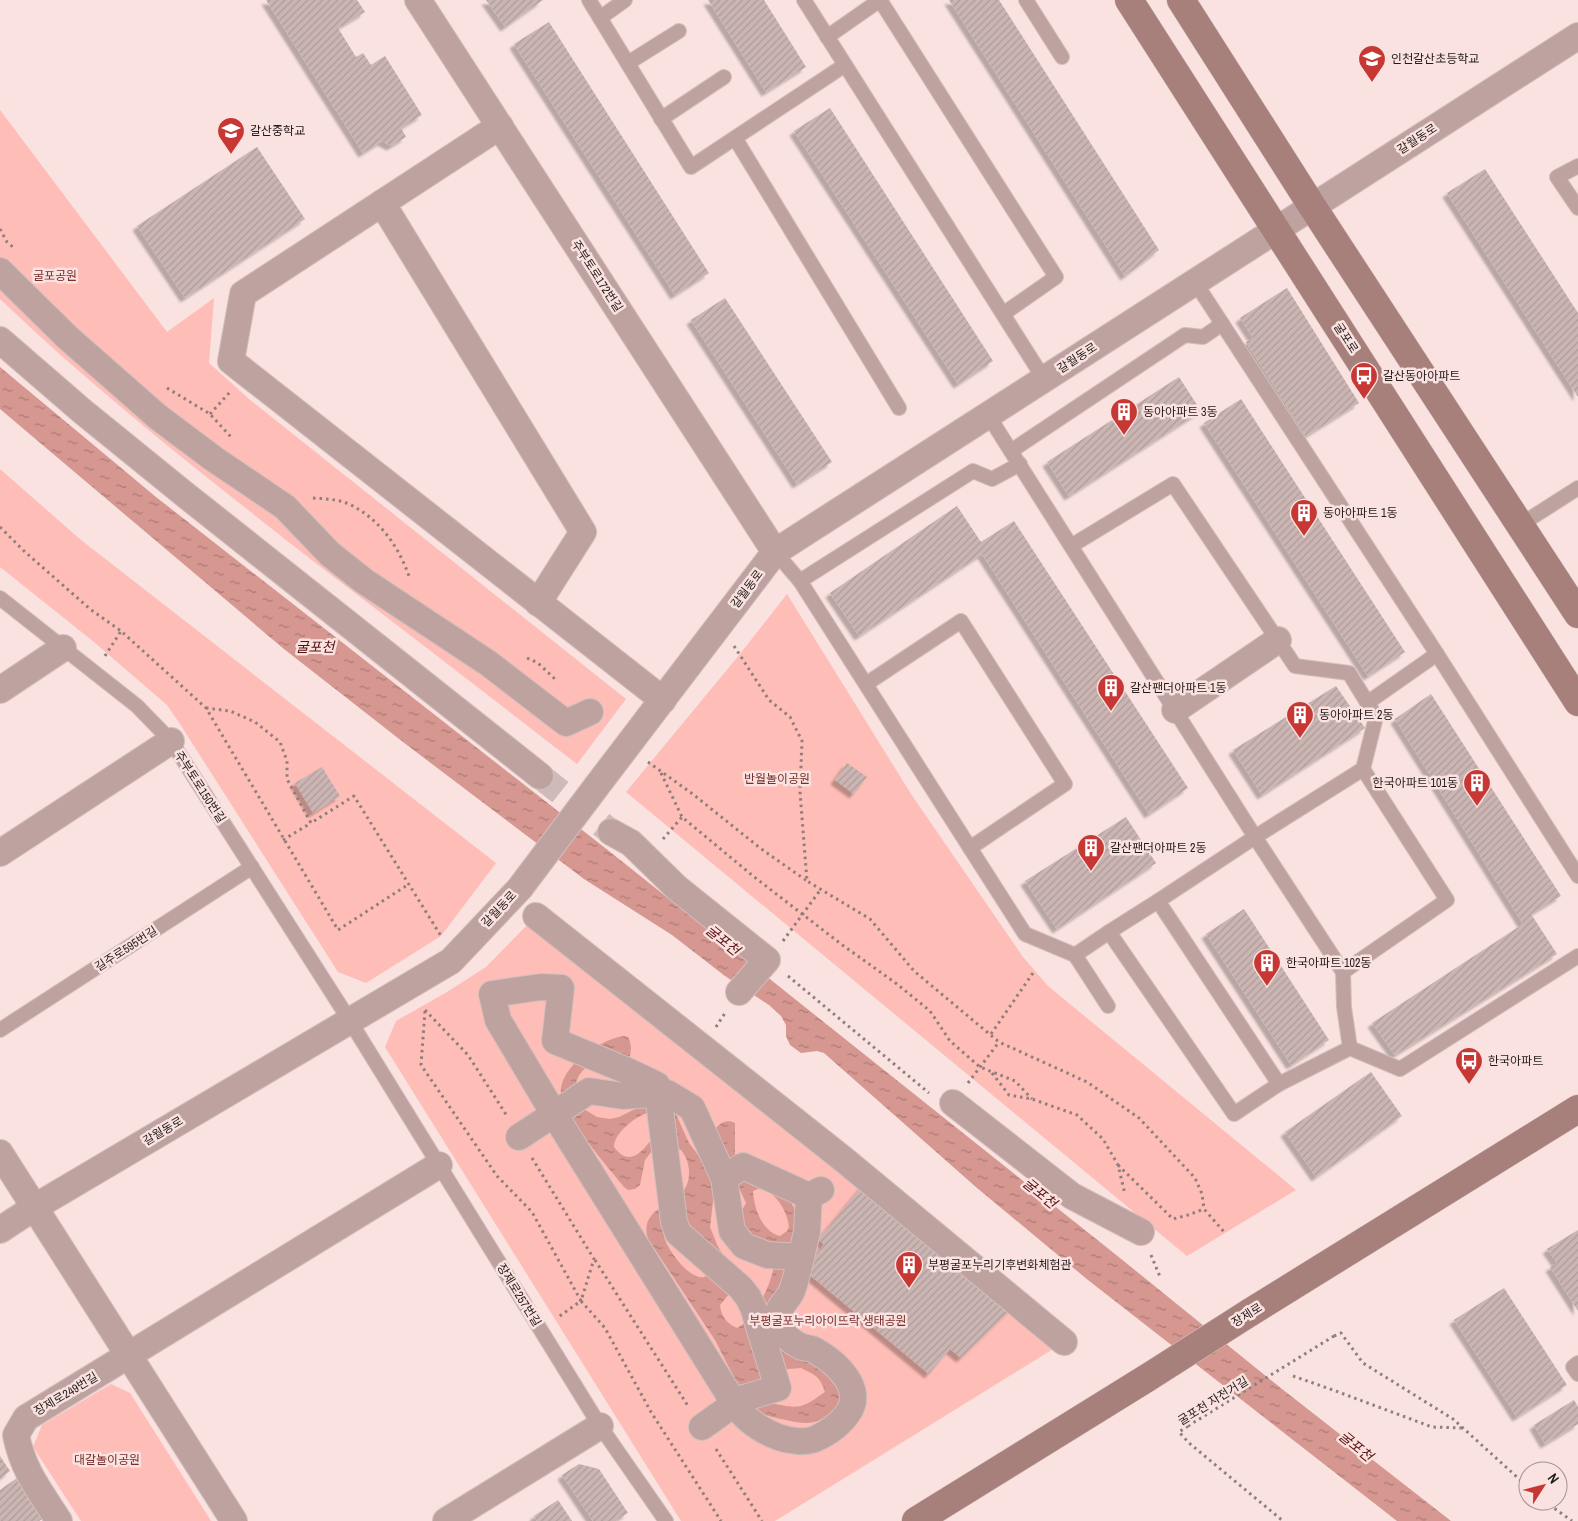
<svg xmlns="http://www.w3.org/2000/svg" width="1578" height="1521" viewBox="0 0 1578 1521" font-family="'Archivo Narrow','Noto Sans KR',sans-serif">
<defs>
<pattern id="water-ripples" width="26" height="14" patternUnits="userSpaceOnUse" patternTransform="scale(1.25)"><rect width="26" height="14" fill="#d59790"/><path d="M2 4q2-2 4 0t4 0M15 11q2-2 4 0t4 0" fill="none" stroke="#ac7a75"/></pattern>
<pattern id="building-hatch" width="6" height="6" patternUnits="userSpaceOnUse" patternTransform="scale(1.25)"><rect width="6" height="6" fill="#cbb5b3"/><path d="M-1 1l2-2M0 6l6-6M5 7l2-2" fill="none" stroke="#ae9b99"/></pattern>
<filter id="shadow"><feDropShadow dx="-4.5" dy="4.5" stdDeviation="1" flood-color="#0004"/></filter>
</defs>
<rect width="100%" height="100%" fill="#f9e2e0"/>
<g fill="#febdb6">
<path d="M 0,110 L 167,332 L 214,298 L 209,363 L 249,399 L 626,699 L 577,764 C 489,696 401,628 313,561 C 206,477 98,393 0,299 Z"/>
<path d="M 0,469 L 81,540 L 496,863 L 441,936 L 366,983 L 338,972 L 180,724 L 167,705 L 94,642 L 0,567 Z"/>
<path d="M 787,594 L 911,794 L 1023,957 L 1048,986 L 1296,1190 L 1187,1256 L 626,792 L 740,654 Z"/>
<path d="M 536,916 L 1074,1336 L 775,1521 L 681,1521 L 385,1047 L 396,1021 L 447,992 L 486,967 Z"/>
<path d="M 111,1384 L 130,1393 L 211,1521 L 81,1521 L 33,1447 L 42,1425 Z"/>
</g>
<g fill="url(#water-ripples)" fill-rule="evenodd">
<path d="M 0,367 L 156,497 L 609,851 L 1115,1254 L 1282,1389 L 1451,1521 L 1397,1521 L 1088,1280 L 977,1188 L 824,1053 L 817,1051 L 801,1053 L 790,1045 L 786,1036 L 786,1025 L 781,1016 L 769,1005 L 725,976 L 672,935 L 584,879 L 403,742 L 284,649 L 0,409 Z"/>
<path d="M 624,1036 L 628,1037 C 636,1051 626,1068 619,1079 C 609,1080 605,1076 599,1068 L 587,1066 C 571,1082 575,1089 582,1108 L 597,1117 L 610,1119 L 619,1117 L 643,1105 L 675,1112 L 689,1143 L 708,1168 L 714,1193 L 710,1227 L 718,1247 L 724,1256 L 730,1293 L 720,1305 C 721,1316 727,1324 737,1328 C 756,1319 773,1281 775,1260 C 765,1243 765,1236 743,1233 L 738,1218 L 746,1203 L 740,1190 L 735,1183 L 713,1133 C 717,1124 726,1118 735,1123 L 735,1154 L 737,1163 L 788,1197 L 798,1215 L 785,1275 L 772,1299 L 810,1357 L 838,1382 L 841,1402 C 823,1422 813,1427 786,1420 C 776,1418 766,1416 756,1411 L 739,1387 L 715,1340 L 648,1239 C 639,1209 671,1207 684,1190 C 694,1177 689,1148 671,1145 C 666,1144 660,1146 655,1147 L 645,1160 L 640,1185 L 635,1189 L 628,1190 L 624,1187 C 608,1167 565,1118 561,1095 C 559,1080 572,1064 583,1056 C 596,1046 607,1039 624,1036 ZM 647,1113 L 652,1139 C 641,1153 629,1167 614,1147 C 614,1133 635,1117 647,1113 ZM 758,1189 C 775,1189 788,1212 789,1227 L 787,1231 L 780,1236 C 762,1231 754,1209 753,1191 ZM 688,1223 L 697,1232 L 711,1274 C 710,1274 704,1277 704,1277 C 689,1280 666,1248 664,1236 C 663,1232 664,1228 664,1224 ZM 801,1368 C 815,1375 820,1376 825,1392 C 802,1408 800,1410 772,1403 L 774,1373 L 788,1369 Z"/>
</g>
<g fill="url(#building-hatch)" filter="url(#shadow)">
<path d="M 266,0 L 357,0 L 365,12 L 338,28 L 356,57 L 363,53 L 371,65 L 385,56 L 422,115 L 401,128 L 406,137 L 391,146 L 382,141 L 363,153 Z"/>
<path d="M 486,0 L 543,0 L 505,27 Z"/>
<path d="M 708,0 L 764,0 L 806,67 L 766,92 Z"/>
<path d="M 949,0 L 999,0 L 1159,250 L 1125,276 Z"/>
<path d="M 549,22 L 709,273 L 675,295 L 514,44 Z"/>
<path d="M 830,108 L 993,361 L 958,384 L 794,131 Z"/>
<path d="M 257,147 L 305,219 L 185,298 L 137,226 Z"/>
<path d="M 1485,169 L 1578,313 L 1578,397 L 1447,193 Z"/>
<path d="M 1287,288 L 1359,403 L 1306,436 L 1246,342 L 1253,338 L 1240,318 Z"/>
<path d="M 725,298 L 832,462 L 797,484 L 691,320 Z"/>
<path d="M 1179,377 L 1201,411 L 1069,496 L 1047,462 Z"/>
<path d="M 1241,399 L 1405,652 L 1368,676 L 1204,423 Z"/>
<path d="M 957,506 L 981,542 L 1014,521 L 1188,788 L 1149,814 L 982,554 L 859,636 L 830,593 Z"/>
<path d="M 1336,686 L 1365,728 L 1262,795 L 1233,750 Z"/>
<path d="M 1431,694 L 1561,896 L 1531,914 L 1557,954 L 1395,1055 L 1372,1023 L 1523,924 L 1395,719 Z"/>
<path d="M 847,763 L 867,777 L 854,794 L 835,780 Z"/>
<path d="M 322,767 L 340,796 L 313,813 L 295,783 Z"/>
<path d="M 1126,817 L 1156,863 L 1057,929 L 1025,881 Z"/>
<path d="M 1244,909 L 1329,1040 L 1291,1065 L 1206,934 Z"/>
<path d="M 1371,1072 L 1402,1116 L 1316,1177 L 1285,1132 Z"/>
<path d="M 864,1184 L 1014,1306 L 961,1358 L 950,1349 L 929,1374 L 805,1271 L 824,1244 L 818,1240 Z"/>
<path d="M 1578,1230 L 1578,1311 L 1550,1267 L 1557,1263 L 1547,1249 Z"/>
<path d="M 1504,1288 L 1567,1385 L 1517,1417 L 1454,1320 Z"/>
<path d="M 1574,1400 L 1578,1407 L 1578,1424 L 1545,1444 L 1534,1425 Z"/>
<path d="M 0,1456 L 10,1471 L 0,1479 Z"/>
<path d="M 579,1464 L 599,1469 L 628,1513 L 615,1521 L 593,1521 L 562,1475 Z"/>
<path d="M 17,1478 L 44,1518 L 39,1521 L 0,1521 L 0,1490 Z"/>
<path d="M 558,1500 L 572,1521 L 537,1521 L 534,1516 Z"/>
</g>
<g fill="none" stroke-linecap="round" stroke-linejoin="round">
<path stroke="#cebab8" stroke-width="26" stroke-dasharray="26 13" stroke-linecap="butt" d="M 540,776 L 611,832"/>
<defs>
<g id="lane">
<path d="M 589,0 L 691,167 L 845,65"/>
<path d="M 804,0 L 1044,379"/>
<path d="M 1026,0 L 1062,57"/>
<path d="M 600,18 L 625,0"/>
<path d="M 827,37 L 880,0 L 1056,277 L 1003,314"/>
<path d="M 628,63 L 679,31"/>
<path d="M 661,119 L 724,77"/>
<path d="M 735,138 L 899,408"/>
<path d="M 1578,166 L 1557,177 L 1578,208"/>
<path d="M 1195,282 L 1437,654 L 1578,876"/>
<path d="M 988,415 L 1255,837 L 1343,972 L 1447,900 L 1363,769 L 1255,837 L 1158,901 L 1279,1084 L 1350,1048"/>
<path d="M 1011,451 L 1185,335 L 1203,337 L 1222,324"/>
<path d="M 1520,525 L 1578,488"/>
<path d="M 1071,546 L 1173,484 L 1295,666 L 1349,673 L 1376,717 L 1363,769"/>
<path d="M 775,552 L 800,581 L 973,471 L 992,479 L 1020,464"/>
<path d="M 800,581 L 970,848 L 1065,784 L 961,621 L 866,684"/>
<path d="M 0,598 L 137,706 L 171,741 L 350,1021 L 600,1426 L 666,1521"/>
<path d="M 1367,703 L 1437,654"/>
<path d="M 970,848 L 1025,934 L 1075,955"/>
<path d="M 1158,901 L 1109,932 L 1234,1114 L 1279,1084"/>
<path d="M 1343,972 L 1344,1007 L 1350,1048 L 1400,1069 L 1578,956"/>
<path d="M 1108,1006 L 1075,955 L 1109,932"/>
<path d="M 0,1030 L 252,867"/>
<path d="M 1578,1363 L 1573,1367 L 1578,1374"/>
</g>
<g id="street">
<path d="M 418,0 L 775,552"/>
<path d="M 500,126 L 243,294 L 231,361 L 663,700"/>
<path d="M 382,203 L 583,532 L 538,603"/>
<path d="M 0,271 L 67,337 L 158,417 L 214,459 L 285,507 L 330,554 L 364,581 L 488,663 L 566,723 L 590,712"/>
<path d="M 0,340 L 82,411 L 183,493 L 540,776"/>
<path d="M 0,690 L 63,648"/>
<path d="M 1175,710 L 1278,640"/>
<path d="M 596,787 L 775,552 L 1578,36"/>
<path d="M 611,832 L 631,843 L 677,888 L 767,960 L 739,992"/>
<path d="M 0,853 L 171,741"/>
<path d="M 536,916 L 843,1159 L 1064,1342"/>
<path d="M 953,1103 L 1072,1196 L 1141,1232"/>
<path d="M 519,1137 L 589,1091 L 623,1096 L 667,1093 L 692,1108 L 724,1178 L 732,1231 L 744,1246 L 767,1255 L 801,1257 L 807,1232 L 809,1196 L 821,1190"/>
<path d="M 0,1153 L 234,1521"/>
<path d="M 724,1178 L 743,1166 L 809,1196"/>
<path d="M 0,1230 L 35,1207 L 451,961 L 520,888"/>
<path d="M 702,1427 L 741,1399 L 778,1388 L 753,1307 L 748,1297 L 741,1288 L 678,1233 L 674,1222 L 657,1085 L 630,1072 L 555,1041 L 561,988 L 541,987 L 492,994 L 498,1020 L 554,1114 L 734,1403 C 745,1420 760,1430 778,1437 C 789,1441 805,1443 815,1439 C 828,1433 840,1425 848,1413 C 865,1389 837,1363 816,1351 C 812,1348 807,1348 802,1347 C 791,1342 779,1332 777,1320 C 776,1309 786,1302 791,1293 C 796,1282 798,1269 801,1257"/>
<path d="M 59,1521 C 40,1491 23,1471 16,1435 L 26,1418 L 439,1165"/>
<path d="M 446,1521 L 600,1426"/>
</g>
<g id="secondary">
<path d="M 1129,0 L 1578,702"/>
<path d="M 1181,0 L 1312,206 L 1578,614"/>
<path d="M 1249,1313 L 1578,1109"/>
<path d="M 916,1521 L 1147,1378"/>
</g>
</defs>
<use href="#lane" stroke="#d2bebc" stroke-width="16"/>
<use href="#street" stroke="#d2bebc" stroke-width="28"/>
<use href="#secondary" stroke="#d2bebc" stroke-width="29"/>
<g stroke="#8e7f7d" stroke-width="3" stroke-dasharray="2.5 4" stroke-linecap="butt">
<path d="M 0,229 L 7,242 L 13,247"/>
<path d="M 167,388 L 210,414 L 231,437"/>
<path d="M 210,414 L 230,392"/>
<path d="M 313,498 C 326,499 339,499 351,505 C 381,520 400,549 410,579"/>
<path d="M 0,527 L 24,551 L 90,609 L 121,631 L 206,708 L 338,930 L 409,884"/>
<path d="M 734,646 L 769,700 L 790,717 L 802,741 L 800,792 L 807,881 L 870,919 L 914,971 L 999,1042 L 1087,1082 L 1139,1118 L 1195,1178 L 1202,1194 L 1204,1209 L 1225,1233"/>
<path d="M 105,656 L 121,631"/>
<path d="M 527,658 L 538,663 L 556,680"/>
<path d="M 206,708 L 230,711 L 255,722 L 280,742 L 287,761 L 287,779 L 311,823 L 354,796 L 441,936"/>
<path d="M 648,762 L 694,795 L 760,848 L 807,881"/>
<path d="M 661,773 L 682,817 L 753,876 L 841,944 L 897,984 L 930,1011 L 950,1041 L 980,1067 L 1015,1081 L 1032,1099"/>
<path d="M 663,839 L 682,817"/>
<path d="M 283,840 L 311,823"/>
<path d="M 783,941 L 821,889"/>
<path d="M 788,976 L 929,1093"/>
<path d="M 425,1010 L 468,1055 L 507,1116"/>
<path d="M 425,1011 L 421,1065 L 497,1176 L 532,1212 L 581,1301 L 557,1318"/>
<path d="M 716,1027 L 725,1013"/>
<path d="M 991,1034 L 1035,970"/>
<path d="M 992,1073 L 1009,1095 L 1032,1099 L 1077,1115 L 1103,1139 L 1118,1165 L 1125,1194"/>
<path d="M 968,1083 L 999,1042"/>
<path d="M 532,1158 L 594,1259 L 581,1301 L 605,1328 L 651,1412 L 721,1521"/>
<path d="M 1118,1165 L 1173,1219 L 1188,1215 L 1204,1209"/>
<path d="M 1151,1255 L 1161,1279"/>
<path d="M 595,1260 L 688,1406"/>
<path d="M 1334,1336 L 1341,1333 L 1363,1363 L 1453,1419 L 1528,1487"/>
<path d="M 1293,1376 L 1333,1390 L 1432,1427 L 1462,1428"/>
<path d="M 1188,1426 L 1179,1432 L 1189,1443 L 1283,1521"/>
<path d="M 716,1449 L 762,1521"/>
<path d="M 1544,1501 L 1572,1521"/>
</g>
<use href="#lane" stroke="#bea29f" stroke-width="14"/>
<use href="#street" stroke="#bea29f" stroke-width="26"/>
<use href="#secondary" stroke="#a8807b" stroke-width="28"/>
<defs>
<path id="street-bridge" d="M 520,888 L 596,787"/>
<path id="secondary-bridge" d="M 1147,1378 L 1249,1313"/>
</defs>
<use href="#street-bridge" stroke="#d2bebc" stroke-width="28" stroke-linecap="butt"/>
<use href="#secondary-bridge" stroke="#d2bebc" stroke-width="29" stroke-linecap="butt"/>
<path stroke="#8e7f7d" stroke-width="3" stroke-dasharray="2.5 4" stroke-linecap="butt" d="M 1188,1426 L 1334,1336"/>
<use href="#street-bridge" stroke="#bea29f" stroke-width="26"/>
<use href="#secondary-bridge" stroke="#a8807b" stroke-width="28"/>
</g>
<defs>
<symbol id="school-pin" viewBox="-11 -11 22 30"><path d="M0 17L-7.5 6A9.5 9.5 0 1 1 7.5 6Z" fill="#c73835" stroke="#f9e2e0"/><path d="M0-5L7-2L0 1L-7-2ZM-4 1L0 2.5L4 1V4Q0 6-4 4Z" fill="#fff"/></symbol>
<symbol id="bus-pin" viewBox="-11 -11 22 30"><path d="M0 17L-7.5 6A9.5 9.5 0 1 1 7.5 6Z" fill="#c73835" stroke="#f9e2e0"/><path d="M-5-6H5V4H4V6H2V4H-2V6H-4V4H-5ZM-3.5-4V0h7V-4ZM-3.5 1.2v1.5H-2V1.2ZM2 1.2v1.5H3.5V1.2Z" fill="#fff"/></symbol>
<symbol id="building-pin" viewBox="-11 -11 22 30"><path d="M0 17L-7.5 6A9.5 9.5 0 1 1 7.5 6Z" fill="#c73835" stroke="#f9e2e0"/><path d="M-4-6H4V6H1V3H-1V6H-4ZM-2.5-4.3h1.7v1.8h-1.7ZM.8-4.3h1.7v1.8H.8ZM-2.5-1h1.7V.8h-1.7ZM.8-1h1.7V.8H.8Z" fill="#fff"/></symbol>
</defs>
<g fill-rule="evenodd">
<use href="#school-pin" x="1356" y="43" width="32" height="43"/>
<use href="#school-pin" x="215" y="115" width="32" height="43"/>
<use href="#bus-pin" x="1348" y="360" width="32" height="43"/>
<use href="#building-pin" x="1108" y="396" width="32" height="43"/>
<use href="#building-pin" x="1288" y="497" width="32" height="43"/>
<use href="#building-pin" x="1095" y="672" width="32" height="43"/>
<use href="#building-pin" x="1284" y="699" width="32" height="43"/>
<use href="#building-pin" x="1461" y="767" width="32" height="43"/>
<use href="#building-pin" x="1075" y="832" width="32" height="43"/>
<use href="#building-pin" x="1251" y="947" width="32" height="43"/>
<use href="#bus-pin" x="1453" y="1045" width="32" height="43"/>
<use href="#building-pin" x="893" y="1249" width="32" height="43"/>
</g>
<g text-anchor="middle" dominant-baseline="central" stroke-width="5" stroke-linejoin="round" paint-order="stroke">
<g font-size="12" fill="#231b1a" stroke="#f9e2e0" text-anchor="start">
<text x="1391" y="59">인천갈산초등학교</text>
<text x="250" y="131">갈산중학교</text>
<text x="1383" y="376">갈산동아아파트</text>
<text x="1143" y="412">동아아파트 3동</text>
<text x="1323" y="513">동아아파트 1동</text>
<text x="1130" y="688">갈산팬더아파트 1동</text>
<text x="1319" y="715">동아아파트 2동</text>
<text x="1458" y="783" text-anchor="end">한국아파트 101동</text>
<text x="1110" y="848">갈산팬더아파트 2동</text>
<text x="1286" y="963">한국아파트 102동</text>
<text x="1488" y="1061">한국아파트</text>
<text x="928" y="1265">부평굴포누리기후변화체험관</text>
</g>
<g font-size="12" fill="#231b1a" stroke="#f9e2e0">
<text transform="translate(1417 139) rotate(-33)">갈월동로</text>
<text transform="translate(597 276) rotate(57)">주부토로172번길</text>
<text transform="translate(1346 338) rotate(57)">굴포로</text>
<text transform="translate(1077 358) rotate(-33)">갈월동로</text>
<text transform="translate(747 589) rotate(-53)">갈월동로</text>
<text transform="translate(200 787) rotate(57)">주부토로150번길</text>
<text transform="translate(499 909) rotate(-47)">갈월동로</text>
<text transform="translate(126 949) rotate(-33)">길주로595번길</text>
<text transform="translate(163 1131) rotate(-31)">갈월동로</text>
<text transform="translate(519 1295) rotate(58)">장제로257번길</text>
<text transform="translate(1247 1315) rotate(-32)">장제로</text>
<text transform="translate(66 1394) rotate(-31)">장제로249번길</text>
<text transform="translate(1213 1401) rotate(-32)">굴포천 자전거길</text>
</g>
<g font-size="12" fill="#792f2a" stroke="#f9e2e0">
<text x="55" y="276">굴포공원</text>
<text x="777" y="779">반월놀이공원</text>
<text x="828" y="1321">부평굴포누리아이뜨락 생태공원</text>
<text x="107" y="1460">대갈놀이공원</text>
</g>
<g font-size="14" font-style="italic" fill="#580e0f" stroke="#f9e2e0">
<text x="315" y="647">굴포천</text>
<text transform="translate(723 940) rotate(39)">굴포천</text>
<text transform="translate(1040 1193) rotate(39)">굴포천</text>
<text transform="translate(1356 1446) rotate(39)">굴포천</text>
</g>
</g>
<g transform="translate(1543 1486) rotate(54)"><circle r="24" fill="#f9e2e0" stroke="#a39291"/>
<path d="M0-4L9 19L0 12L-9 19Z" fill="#c73835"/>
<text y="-8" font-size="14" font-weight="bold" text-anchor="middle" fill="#231b1a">N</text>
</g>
</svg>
